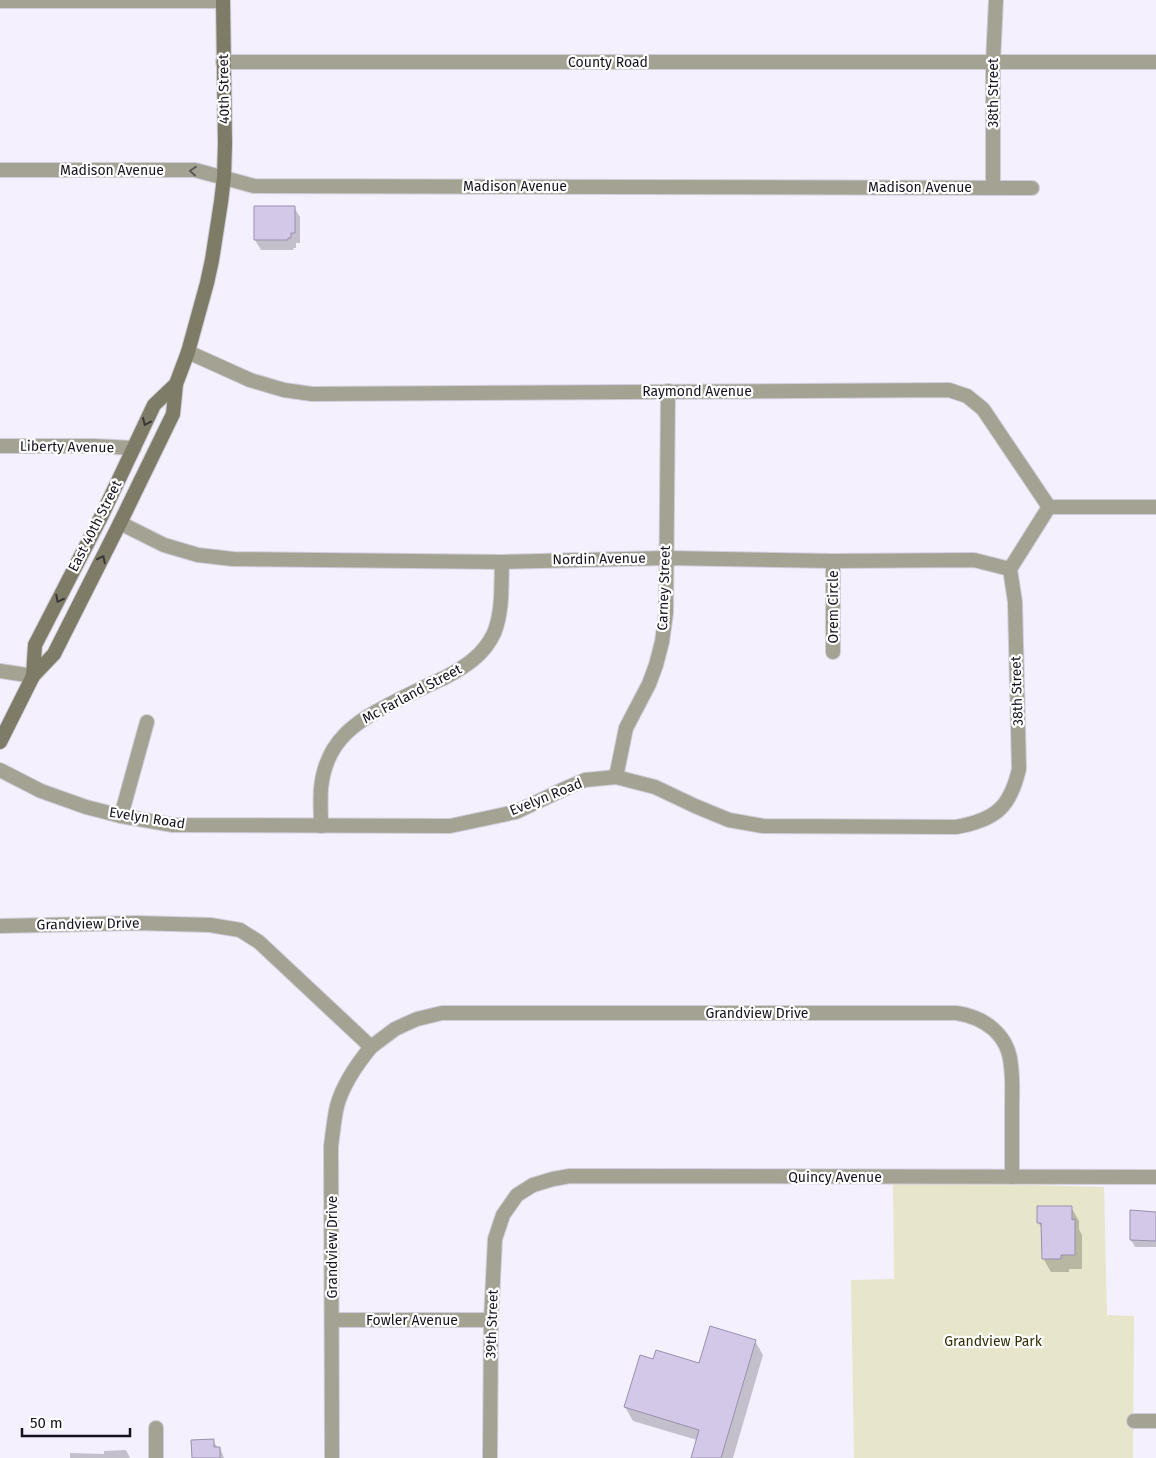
<svg xmlns="http://www.w3.org/2000/svg" width="1156" height="1458" viewBox="0 0 1156 1458" font-family="'Fira Sans',sans-serif">
<rect width="100%" height="100%" fill="#f4f0fe"/>
<path fill="#e7e5ca" d="M 893,1181 L 1104,1187 L 1107,1315 L 1134,1316 L 1133,1458 L 854,1458 L 851,1280 L 894,1279 Z"/>
<g fill="#0003">
<path d="M 294,207 L 300,217 L 300,243 L 296,243 L 296,248 L 293,248 L 294,250 L 261,250 L 255,240 Z"/>
<path d="M 1071,1207 L 1079,1221 L 1079,1229 L 1082,1235 L 1082,1269 L 1069,1269 L 1069,1272 L 1051,1272 L 1043,1258 L 1043,1230 L 1038,1222 Z"/>
<path d="M 1131,1211 L 1156,1213 L 1156,1247 L 1135,1247 L 1131,1240 Z"/>
<path d="M 755,1341 L 763,1355 L 733,1458 L 692,1458 L 697,1440 L 633,1421 L 625,1407 L 654,1360 L 699,1365 Z"/>
<path d="M 213,1441 L 218,1448 L 220,1448 L 224,1458 L 193,1458 Z"/>
<path d="M 126,1450 L 130,1458 L 70,1458 L 70,1453 L 104,1454 L 104,1451 Z"/>
</g>
<g fill="#d3c8e8" stroke="#998fae">
<path d="M 254,206 L 295,206 L 295,233 L 291,233 L 291,238 L 288,238 L 288,240 L 254,240 Z"/>
<path d="M 1037,1206 L 1072,1206 L 1072,1220 L 1075,1219 L 1075,1255 L 1061,1255 L 1061,1259 L 1042,1259 L 1041,1223 L 1037,1223 Z"/>
<path d="M 1130,1210 L 1156,1212 L 1156,1241 L 1130,1240 Z"/>
<path d="M 710,1326 L 756,1340 L 721,1458 L 691,1458 L 699,1430 L 624,1407 L 640,1355 L 653,1359 L 656,1350 L 699,1363 Z"/>
<path d="M 214,1439 L 214,1447 L 220,1447 L 220,1458 L 192,1458 L 191,1440 Z"/>
</g>
<g fill="none" stroke-linecap="round" stroke-linejoin="round">
<defs>
<g id="minor">
<path d="M 0,1 L 223,1"/>
<path d="M 223,62 L 1156,62"/>
<path d="M 0,170 L 195,170 L 254,186 L 1032,188"/>
<path d="M 993,187 L 993,62 L 996,0"/>
<path d="M 188,352 L 250,380 L 284,390 L 312,394 L 949,390 L 967,396 L 983,409 L 1049,507"/>
<path d="M 0,446 L 93,446 L 134,448"/>
<path d="M 1049,507 L 1156,507"/>
<path d="M 120,523 L 164,545 L 198,555 L 233,559 L 502,562 L 666,558 L 833,561 L 974,560 L 1010,569 L 1049,507"/>
<path d="M 833,561 L 833,652"/>
<path d="M 0,770 L 41,791 L 86,807 L 121,816 L 173,825 L 450,826 L 516,812 L 562,790 L 585,780 L 616,777 L 655,787 L 695,806 L 729,820 L 763,826 L 956,827 C 995,820 1010,808 1019,769 L 1015,602 L 1010,569"/>
<path d="M 616,777 L 626,728 L 649,684 L 656,665 L 662,642 L 666,613 L 668,391"/>
<path d="M 121,816 L 147,722"/>
<path d="M 321,826 C 321,813 320,800 321,788 C 326,739 357,721 396,701 C 412,693 428,685 444,678 C 465,667 484,655 494,633 C 503,611 501,586 502,562"/>
<path d="M 0,926 L 136,923 L 210,925 L 240,930 L 259,942 L 371,1047 L 395,1029 L 417,1019 L 442,1013 L 956,1013 C 985,1017 1009,1035 1011,1066 C 1013,1080 1012,1095 1012,1108 C 1012,1131 1012,1154 1012,1177"/>
<path d="M 333,1320 L 491,1320"/>
<path d="M 1134,1421 L 1156,1421"/>
<path d="M 156,1428 L 156,1458"/>
<path d="M 332,1458 L 331,1146 C 333,1132 334,1119 337,1106 C 343,1084 357,1064 371,1047"/>
<path d="M 490,1458 L 491,1320 L 495,1239 L 503,1215 L 517,1195 L 533,1185 L 553,1179 L 570,1176 L 1156,1177"/>
</g>
<path id="tertiary" d="M 0,671 L 33,676"/>
<g id="secondary">
<path d="M 33,676 L 35,645 L 102,515 L 154,405 L 176,384"/>
<path d="M 0,742 L 33,676 L 54,654 L 120,523 L 173,414 L 176,384 L 188,352 L 207,283 L 212,260 L 221,202 L 224,177 L 225,144 L 223,0"/>
</g>
</defs>
<use href="#minor" stroke="#d0ccda" stroke-width="16"/>
<use href="#tertiary" stroke="#d0ccda" stroke-width="16"/>
<use href="#secondary" stroke="#d0ccda" stroke-width="16"/>
<use href="#minor" stroke="#a3a293" stroke-width="14"/>
<use href="#tertiary" stroke="#a3a293" stroke-width="14"/>
<use href="#secondary" stroke="#7e7c66" stroke-width="14"/>
</g>
<defs><path id="oneway-chevron" d="M-2-3.5L2.5 0L-2 3.5" fill="none" stroke-width="1.6" stroke-linecap="round" stroke-linejoin="round" transform="scale(1.25)"/></defs>
<use stroke="#5c5a58" href="#oneway-chevron" transform="translate(193 171) rotate(-175)"/>
<g stroke="#3a3637">
<use href="#oneway-chevron" transform="translate(146 422) rotate(115)"/>
<use href="#oneway-chevron" transform="translate(102 559) rotate(-63)"/>
<use href="#oneway-chevron" transform="translate(59 599) rotate(117)"/>
</g>
<g text-anchor="middle" dominant-baseline="central" stroke-width="4.5" stroke-linejoin="round" paint-order="stroke">
<g font-size="14" fill="#15111d" stroke="#fff">
<text x="608" y="62">County Road</text>
<text transform="translate(224 89) rotate(-91)">40th Street</text>
<text transform="translate(993 93) rotate(-90)">38th Street</text>
<text x="112" y="170">Madison Avenue</text>
<text x="515" y="186">Madison Avenue</text>
<text x="920" y="187">Madison Avenue</text>
<text x="697" y="391">Raymond Avenue</text>
<text transform="translate(67 447) rotate(1)">Liberty Avenue</text>
<text transform="translate(95 526) rotate(-63)">East 40th Street</text>
<text transform="translate(599 559) rotate(-1)">Nordin Avenue</text>
<text transform="translate(664 588) rotate(-88)">Carney Street</text>
<text transform="translate(833 607) rotate(-90)">Orem Circle</text>
<text transform="translate(1017 691) rotate(-92)">38th Street</text>
<text transform="translate(412 694) rotate(-28)">Mc Farland Street</text>
<text transform="translate(546 797) rotate(-22)">Evelyn Road</text>
<text transform="translate(147 818) rotate(9)">Evelyn Road</text>
<text transform="translate(88 924) rotate(-1)">Grandview Drive</text>
<text x="757" y="1013">Grandview Drive</text>
<text x="835" y="1177">Quincy Avenue</text>
<text transform="translate(332 1247) rotate(-90)">Grandview Drive</text>
<text x="412" y="1320">Fowler Avenue</text>
<text transform="translate(492 1324) rotate(-88)">39th Street</text>
</g>
<g font-size="14" fill="#332f04" stroke="#fff">
<text x="993" y="1341">Grandview Park</text>
</g>
</g>
<path d="M22 1428v8h108v-8" fill="none" stroke="#15111d" stroke-width="2.5"/>
<text x="30" y="1428" font-size="15" fill="#15111d" stroke="#ffffff" stroke-width="4" paint-order="stroke">50 m</text>
</svg>
